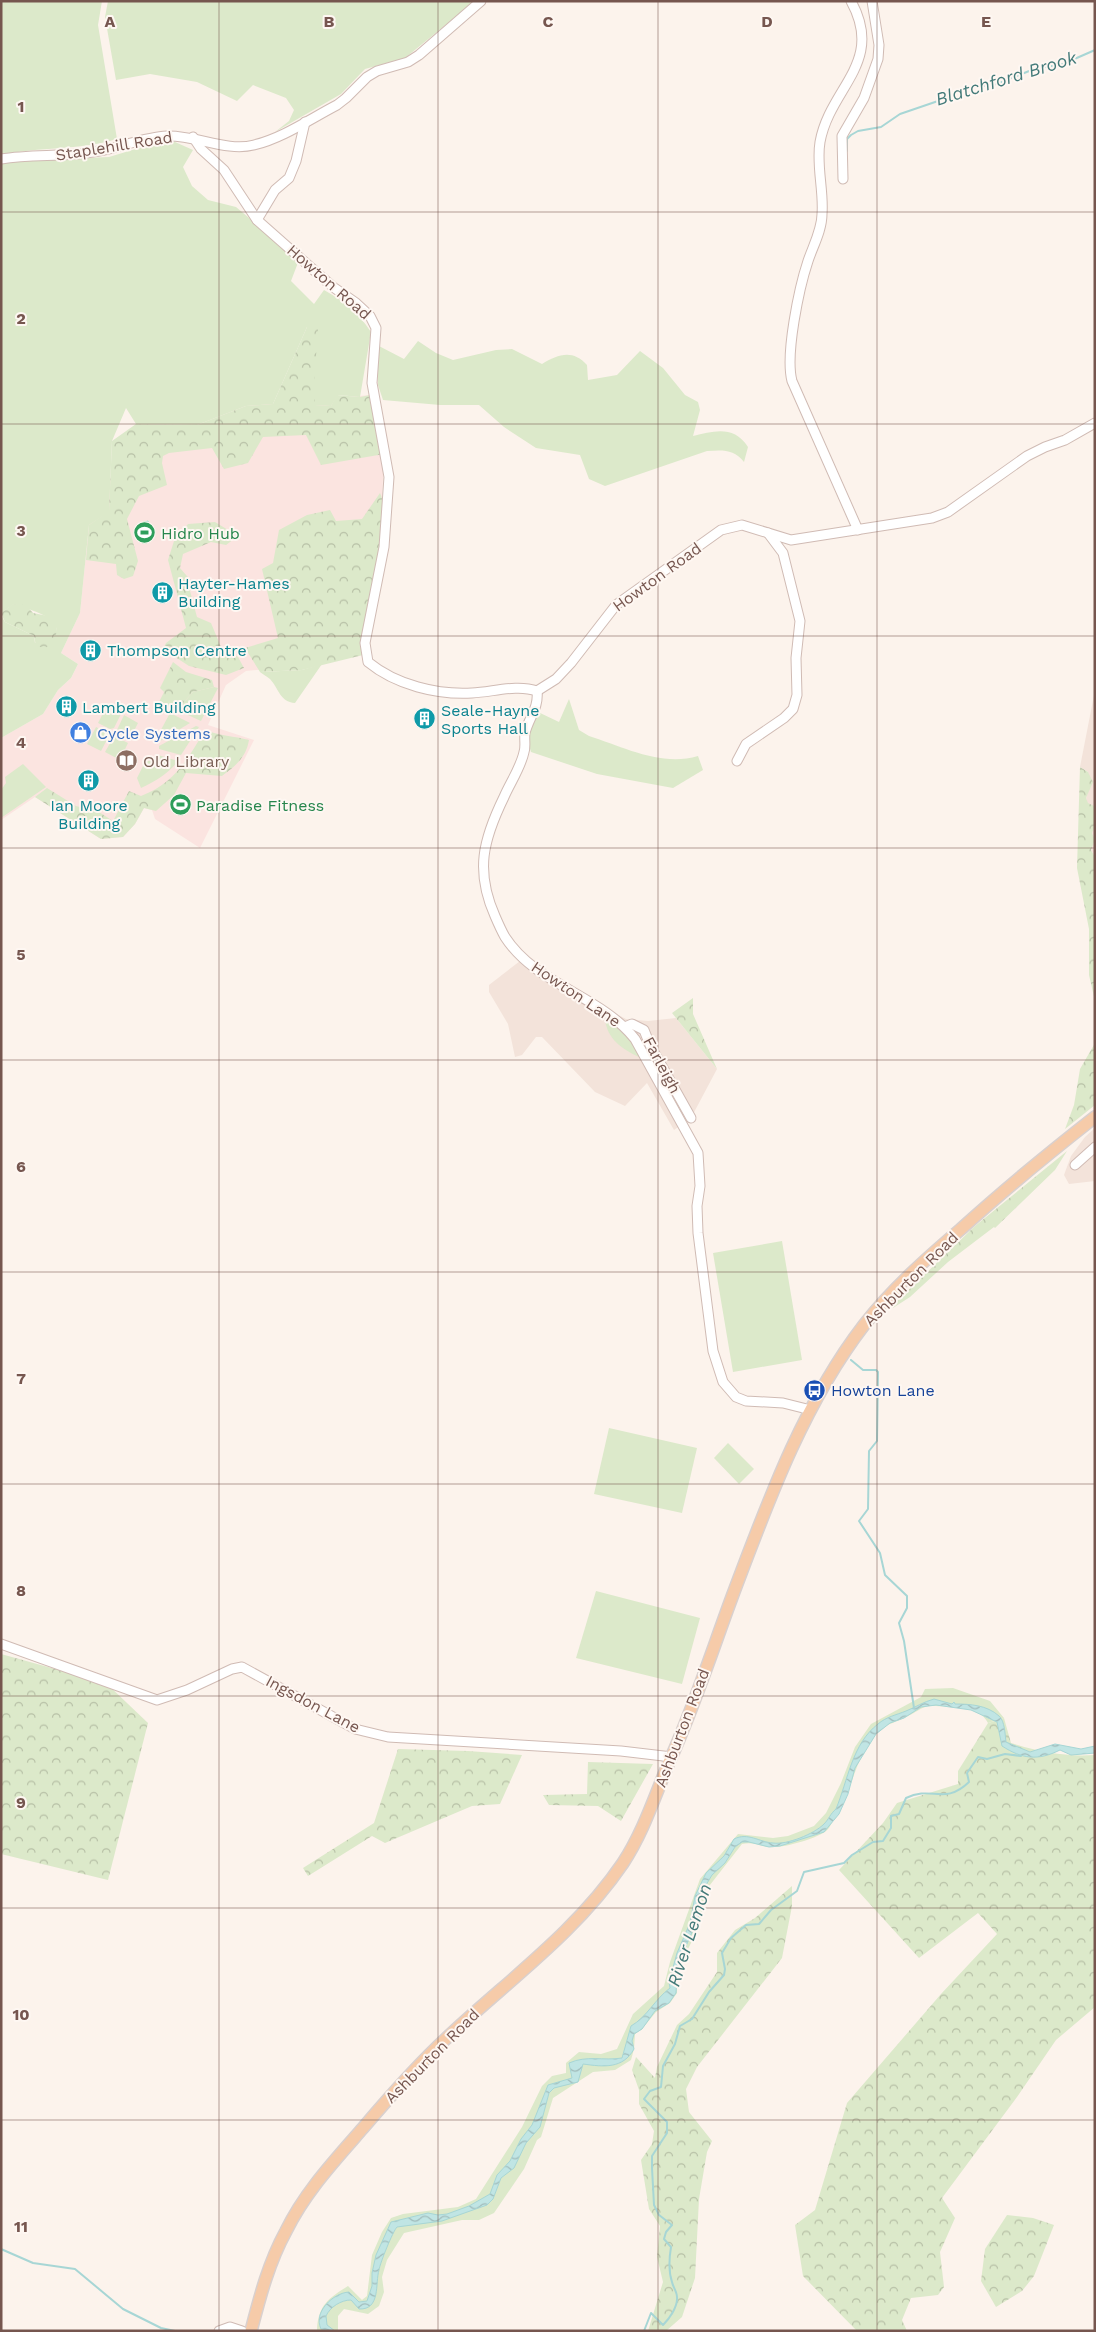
<svg xmlns="http://www.w3.org/2000/svg" width="1096" height="2332" viewBox="0 0 1096 2332" font-family="'Work Sans',sans-serif">
<defs>
<pattern id="forest-crowns" width="20" height="18" patternUnits="userSpaceOnUse" patternTransform="scale(1.25)"><rect width="20" height="18" fill="#dce9ca"/><path d="M2 6a3 3 0 1 1 6 0M12 15a3 3 0 1 1 6 0" fill="none" stroke="#b7c0a6"/></pattern>
<pattern id="water-waves" width="16" height="10" patternUnits="userSpaceOnUse" patternTransform="scale(1.25)"><rect width="16" height="10" fill="#c0e5e4"/><path d="M0 5q4-4 8 0t8 0" fill="none" stroke="#a1bcbb"/></pattern>
</defs>
<rect width="100%" height="100%" fill="#fcf3ec"/>
<g fill="#f3e3da">
<path d="M 1095,690 L 1095,857 L 1091,850 L 1094,842 L 1092,833 L 1093,828 L 1086,798 L 1089,789 L 1088,772 L 1080,767 Z"/>
<path d="M 520,961 L 540,974 L 626,1019 L 648,1021 L 676,1018 L 717,1069 L 691,1118 L 674,1130 L 647,1083 L 625,1106 L 595,1092 L 542,1037 L 536,1037 L 522,1055 L 515,1057 L 508,1024 L 489,992 L 489,985 Z"/>
<path d="M 1095,1128 L 1095,1181 L 1069,1184 L 1064,1175 L 1071,1156 L 1085,1137 Z"/>
</g>
<path fill="#fbe4e0" d="M 370,395 L 384,454 L 380,546 L 310,665 L 246,671 L 226,685 L 208,725 L 254,740 L 200,848 L 155,819 L 152,810 L 144,808 L 135,824 L 123,837 L 101,839 L 35,797 L 1,820 L 1,738 L 43,714 L 58,690 L 71,678 L 78,664 L 61,653 L 80,613 L 89,525 L 136,424 L 197,425 L 246,406 Z"/>
<g fill="#dce9ca">
<path d="M 1,1 L 102,1 L 98,25 L 117,139 C 77,151 41,146 1,155 Z"/>
<path d="M 108,1 L 475,1 L 405,58 L 365,69 L 341,94 L 275,132 L 289,121 L 294,110 L 286,98 L 253,85 L 237,101 L 197,82 L 150,74 L 116,80 L 105,17 Z"/>
<path d="M 175,142 L 193,150 L 183,167 L 192,186 L 208,200 L 236,207 L 299,260 L 291,281 L 314,304 L 324,290 C 344,301 358,312 371,332 L 360,397 L 338,395 L 331,406 L 314,405 L 307,327 L 273,404 L 246,406 L 197,425 L 136,424 L 126,408 L 112,441 L 109,512 L 89,525 L 80,613 L 61,653 L 78,664 L 71,678 L 58,690 L 43,714 L 1,738 L 1,615 L 5,622 L 34,636 L 35,643 L 57,631 C 55,614 28,610 14,604 L 1,613 L 1,164 L 18,161 L 109,157 L 149,145 Z"/>
<path d="M 418,341 L 436,353 L 453,360 L 496,350 L 512,349 L 542,364 C 558,354 573,349 587,365 L 588,380 L 617,375 L 640,351 L 663,368 L 685,395 L 698,402 L 700,410 L 693,436 C 714,431 734,425 748,447 L 744,462 C 734,449 723,450 707,451 L 605,486 L 589,479 L 580,455 L 536,448 L 504,427 L 479,405 L 440,405 L 383,400 L 378,385 L 377,345 L 404,359 Z"/>
<path d="M 322,664 L 295,703 C 280,702 279,689 270,679 C 267,677 263,674 260,672 L 302,670 Z"/>
<path d="M 214,687 L 218,688 L 201,721 L 177,710 L 193,692 Z"/>
<path d="M 569,699 L 579,730 L 589,736 C 624,747 661,767 698,756 L 703,770 L 673,788 L 597,774 L 531,752 C 526,737 530,725 538,712 L 559,722 Z"/>
<path d="M 107,706 L 121,714 L 114,728 L 110,729 L 98,723 Z"/>
<path d="M 170,713 L 190,723 L 157,743 L 155,741 Z"/>
<path d="M 124,715 L 138,723 L 130,739 L 118,733 L 117,730 Z"/>
<path d="M 196,726 L 199,727 L 181,755 L 159,749 L 159,746 Z"/>
<path d="M 96,727 L 108,733 L 109,736 L 101,751 L 87,744 Z"/>
<path d="M 116,737 L 128,743 L 120,760 L 105,752 L 113,738 Z"/>
<path d="M 158,755 L 178,761 C 168,774 156,781 141,788 L 137,778 L 145,762 L 155,759 Z"/>
<path d="M 23,764 L 46,787 L 1,818 L 1,790 L 6,783 L 5,777 Z"/>
<path d="M 607,1017 L 621,1027 L 641,1054 L 639,1057 C 622,1049 607,1039 605,1019 Z"/>
<path d="M 782,1241 L 802,1360 L 733,1372 L 713,1253 Z"/>
<path d="M 609,1428 L 697,1448 L 682,1513 L 594,1494 Z"/>
<path d="M 728,1443 L 754,1469 L 739,1484 L 714,1458 Z"/>
<path d="M 596,1591 L 700,1618 L 682,1684 L 576,1658 Z"/>
<path d="M 953,1688 L 990,1701 L 1004,1718 L 988,1723 C 979,1704 946,1707 928,1706 C 920,1708 915,1713 908,1716 C 898,1722 887,1723 878,1732 C 854,1756 853,1793 834,1819 C 831,1824 830,1828 825,1832 C 814,1839 784,1848 771,1847 C 760,1847 754,1841 742,1844 L 706,1890 L 699,1927 L 682,1961 L 677,1978 L 677,1993 L 670,2003 L 656,2012 L 642,2029 L 635,2034 L 634,2049 L 631,2060 L 615,2070 L 593,2072 L 553,2098 L 541,2137 L 537,2140 L 524,2169 L 494,2213 L 479,2220 L 462,2220 L 404,2233 L 387,2260 L 382,2277 L 384,2292 L 379,2306 L 368,2314 L 344,2309 L 338,2316 L 338,2331 L 317,2330 C 318,2305 329,2298 348,2286 L 362,2300 L 367,2296 L 372,2255 L 382,2232 L 391,2218 L 403,2214 L 458,2207 L 476,2199 L 522,2127 L 542,2086 L 552,2076 L 566,2073 L 566,2063 L 579,2052 L 601,2054 L 617,2049 L 633,2014 L 664,1986 L 670,1962 L 700,1879 L 738,1834 L 773,1838 L 788,1836 L 814,1826 L 826,1813 L 841,1783 L 855,1747 L 871,1724 L 921,1697 L 925,1689 Z"/>
</g>
<g fill="url(#forest-crowns)">
<path d="M 307,327 L 318,329 L 314,384 L 315,405 L 331,406 L 337,395 L 360,397 L 370,395 L 384,454 L 321,465 L 306,435 L 263,437 L 248,463 L 224,469 L 212,448 L 169,453 L 163,456 L 162,463 L 167,485 L 139,496 L 127,519 L 138,561 L 133,576 L 124,579 L 117,575 L 116,564 L 86,560 L 89,525 L 109,511 L 112,441 L 136,424 L 197,425 L 246,406 L 273,404 Z"/>
<path d="M 380,493 C 393,516 368,624 363,655 L 302,670 L 260,672 L 245,648 L 278,638 L 262,569 L 273,563 L 279,530 L 307,515 L 330,510 L 336,521 L 362,519 Z"/>
<path d="M 215,522 L 238,536 L 226,545 L 211,542 L 183,554 L 180,568 L 193,583 L 190,591 L 197,617 L 211,623 L 221,647 L 238,657 L 244,668 L 226,675 L 189,666 L 163,649 L 166,643 L 186,628 L 168,560 L 174,541 L 188,524 Z"/>
<path d="M 13,604 L 26,605 L 33,613 L 48,616 L 56,624 L 57,631 L 53,643 L 45,648 L 36,646 L 34,636 L 5,622 L 1,613 Z"/>
<path d="M 173,662 L 186,672 L 212,680 L 214,687 L 193,692 L 177,710 L 159,702 L 164,692 L 160,688 Z"/>
<path d="M 205,730 C 220,736 234,736 249,740 C 246,758 235,766 222,776 L 186,773 L 174,795 L 156,811 L 144,808 L 135,824 L 123,837 L 101,839 L 35,797 L 47,788 L 76,806 L 99,812 L 113,821 L 129,791 L 141,796 C 175,783 187,760 205,730 Z"/>
<path d="M 1080,767 L 1088,772 L 1093,782 L 1086,798 L 1088,803 L 1094,806 L 1095,826 L 1092,833 L 1095,840 L 1091,850 L 1095,857 L 1095,1001 L 1089,975 L 1089,929 L 1077,868 Z"/>
<path d="M 693,998 L 693,1014 L 717,1069 L 672,1013 Z"/>
<path d="M 1095,1043 L 1095,1105 L 1065,1129 L 1074,1105 L 1080,1069 Z"/>
<path d="M 1067,1151 L 1055,1170 L 995,1228 L 994,1227 L 948,1262 L 910,1297 L 893,1308 L 892,1306 L 975,1226 Z"/>
<path d="M 1,1654 L 106,1683 L 148,1723 L 108,1880 L 1,1854 Z"/>
<path d="M 1004,1718 L 1011,1743 C 1039,1752 1066,1757 1095,1755 L 1095,2007 L 1056,2040 L 1017,2097 L 942,2198 L 955,2218 L 940,2252 L 944,2287 L 938,2295 L 911,2298 L 902,2320 L 907,2331 L 857,2331 L 803,2276 L 795,2225 L 815,2210 L 847,2103 L 941,1994 L 997,1934 L 978,1913 L 919,1958 L 839,1870 L 883,1823 L 897,1803 L 958,1784 L 958,1771 L 988,1723 Z"/>
<path d="M 398,1749 L 468,1751 L 522,1755 L 500,1804 L 472,1806 L 385,1843 L 372,1836 L 308,1876 L 303,1868 L 374,1823 Z"/>
<path d="M 588,1762 L 653,1764 L 621,1821 L 598,1806 L 549,1805 L 543,1795 L 587,1794 Z"/>
<path d="M 792,1886 L 792,1906 L 782,1958 L 697,2067 L 686,2089 L 689,2112 L 712,2141 L 707,2152 L 699,2199 L 695,2278 L 682,2317 L 666,2331 L 648,2331 L 663,2282 L 657,2257 L 660,2226 L 649,2209 L 641,2160 L 652,2144 L 654,2131 L 639,2104 L 639,2090 L 632,2070 L 636,2057 L 655,2078 L 657,2067 L 677,2025 L 689,2014 L 717,1972 L 717,1953 L 735,1930 L 755,1918 Z"/>
<path d="M 1007,2215 L 1033,2218 L 1054,2225 L 1034,2276 L 1022,2291 L 996,2307 L 981,2281 L 985,2249 Z"/>
</g>
<g fill="url(#water-waves)" stroke="#a7d6d5">
<path d="M 148,521 L 153,539 L 143,542 L 138,524 Z"/>
<path d="M 934,1699 L 952,1704 L 954,1702 L 955,1704 C 970,1704 987,1705 999,1716 C 1005,1721 1005,1735 1006,1742 L 1030,1752 L 1055,1744 L 1081,1749 L 1095,1746 L 1095,1753 L 1071,1755 L 1060,1750 C 1038,1761 1022,1759 1002,1746 L 997,1722 L 971,1710 L 936,1705 L 921,1707 L 904,1718 L 890,1723 L 876,1734 L 855,1768 L 848,1794 L 839,1814 L 824,1832 L 780,1846 L 769,1847 L 749,1842 L 742,1842 L 735,1847 L 725,1863 L 712,1875 L 700,1895 L 697,1910 L 699,1916 L 683,1953 L 677,1975 L 676,1993 L 669,2003 L 655,2011 L 642,2029 L 634,2034 L 632,2041 L 634,2049 C 623,2069 604,2067 583,2064 L 578,2082 L 554,2088 L 549,2093 L 540,2127 L 526,2143 L 514,2168 L 501,2178 L 493,2199 L 487,2205 L 442,2221 L 397,2227 C 393,2231 380,2263 379,2270 C 375,2283 381,2310 359,2309 L 351,2300 C 341,2300 330,2307 326,2316 L 327,2325 L 335,2331 L 321,2329 C 313,2312 333,2293 349,2292 L 359,2302 L 367,2301 L 372,2286 L 372,2273 L 376,2255 L 391,2222 L 428,2213 L 438,2215 L 447,2214 L 469,2206 L 490,2194 L 497,2175 L 510,2161 L 521,2139 L 532,2125 L 548,2085 L 572,2078 L 569,2063 C 587,2055 603,2061 622,2058 L 631,2026 C 647,2017 655,1999 670,1988 L 669,1982 L 677,1953 L 690,1923 L 695,1896 L 706,1873 L 724,1856 L 734,1839 C 748,1832 759,1842 773,1843 C 787,1845 814,1834 824,1824 C 829,1819 830,1814 836,1809 C 848,1780 852,1744 878,1724 C 886,1717 896,1715 906,1711 C 916,1707 923,1702 934,1699 Z"/>
</g>
<g fill="none" stroke-linecap="round" stroke-linejoin="round">
<g stroke="#a7d6d5" stroke-width="2">
<path d="M 847,151 L 847,139 L 851,135 L 858,131 L 881,127 L 900,114 L 938,101 L 960,89 L 997,84 L 1034,69 L 1063,64 L 1095,50"/>
<path d="M 851,1360 L 863,1370 L 876,1370 L 878,1372 L 877,1441 L 869,1451 L 868,1509 L 859,1521 L 880,1553 L 885,1575 L 907,1596 L 907,1608 L 899,1623 L 904,1641 L 914,1708"/>
<path d="M 1,2249 L 33,2263 L 75,2269 L 123,2309 L 161,2328 L 175,2331"/>
<path d="M 644,2331 L 651,2313 L 663,2325 C 669,2319 678,2307 677,2297 C 677,2292 673,2287 672,2282 C 668,2270 669,2259 671,2247 L 664,2239 L 666,2232 L 672,2225 L 659,2215 L 654,2205 L 652,2168 L 652,2156 L 667,2133 L 667,2122 L 644,2099 L 650,2091 L 661,2087 L 663,2066 L 675,2044 L 680,2026 L 692,2019 L 709,1992 L 724,1975 L 725,1969 L 722,1953 L 731,1938 L 746,1925 L 759,1924 L 771,1910 L 797,1891 L 804,1872 L 844,1863 L 852,1855 L 873,1842 L 883,1841 L 891,1828 L 891,1816 L 899,1814 L 906,1798 C 932,1785 944,1806 969,1782 L 967,1773 L 978,1757 L 987,1759 L 1005,1754 L 1021,1756"/>
</g>
<defs>
<g id="minor">
<path d="M 851,1 C 885,63 830,87 820,142 C 816,165 824,191 822,214 C 822,230 813,246 808,261 C 799,288 785,355 792,381 L 858,530"/>
<path d="M 193,137 L 201,149 L 224,170 L 257,220 L 333,287 L 356,303 L 370,316 L 376,328 L 372,383 L 389,477 L 384,547 L 365,643 L 368,662 C 396,685 437,695 472,693 C 493,692 517,684 537,691 L 556,679 L 571,663 L 616,605 L 721,530 L 742,525 L 791,540 L 932,518 L 948,512 L 1027,456 L 1045,447 L 1065,440 L 1095,423"/>
<path d="M 1,159 C 32,154 62,157 93,152 C 117,149 143,137 167,136 C 196,135 226,152 254,145 C 283,138 310,119 337,105 L 346,98 L 367,77 L 377,71 L 408,62 L 419,55 L 481,1"/>
<path d="M 843,179 L 842,136 L 864,98 L 878,59 L 879,45 L 872,1"/>
<path d="M 257,220 L 275,190 L 289,178 L 296,161 L 305,122"/>
<path d="M 537,691 C 539,708 529,717 525,733 C 524,739 526,746 524,752 C 521,767 510,783 504,797 C 483,840 475,871 495,916 C 498,923 501,930 505,937 C 536,985 600,995 635,1039 L 698,1153 L 700,1186 L 697,1206 L 698,1233 L 713,1351 L 723,1382 L 736,1397 L 746,1401 L 783,1403 L 811,1410"/>
<path d="M 737,761 L 746,744 L 784,718 L 793,709 L 797,695 L 796,658 L 800,621 L 783,553 L 768,533"/>
<path d="M 625,1027 L 632,1024 L 644,1030 L 650,1045 L 691,1118"/>
<path d="M 1075,1165 L 1095,1147"/>
<path d="M 1,1644 L 157,1700 L 187,1690 L 232,1669 L 242,1667 L 355,1729 L 388,1737 L 621,1751 L 672,1757"/>
<path d="M 219,2331 L 230,2327 L 242,2331"/>
</g>
<path id="major" d="M 251,2331 C 260,2296 269,2262 286,2231 C 305,2192 335,2160 363,2128 C 391,2095 419,2063 451,2034 C 510,1979 577,1931 623,1863 C 644,1831 655,1795 670,1760 C 694,1707 712,1651 732,1597 C 767,1504 803,1404 864,1325 C 892,1289 927,1258 961,1229 C 1004,1190 1049,1153 1095,1117"/>
</defs>
<use href="#minor" stroke="#d0bbb4" stroke-width="11"/>
<use href="#major" stroke="#d9d0ce" stroke-width="14"/>
<use href="#minor" stroke="#fff" stroke-width="9"/>
<use href="#major" stroke="#f6cba9" stroke-width="11"/>
</g>
<path fill="none" stroke="#76564f" stroke-width="1" stroke-opacity="0.55" d="M 219,1 L 219,2331M 438,1 L 438,2331M 658,1 L 658,2331M 877,1 L 877,2331M 1,212 L 1095,212M 1,424 L 1095,424M 1,636 L 1095,636M 1,848 L 1095,848M 1,1060 L 1095,1060M 1,1272 L 1095,1272M 1,1484 L 1095,1484M 1,1696 L 1095,1696M 1,1908 L 1095,1908M 1,2120 L 1095,2120"/>
<defs>
<symbol id="stadium-disc" viewBox="-11 -11 22 22"><circle r="9.5" fill="#2e9e5b" stroke="#fef7f2"/><path d="M0-5a6.5 5 0 1 0 0 10a6.5 5 0 1 0 0-10ZM-3.5-1.8h7v3.6h-7Z" fill="#fff"/></symbol>
<symbol id="building-disc" viewBox="-11 -11 22 22"><circle r="9.5" fill="#0f9aa8" stroke="#fef7f2"/><path d="M-4-6H4V6H1V3H-1V6H-4ZM-2.5-4.3h1.7v1.8h-1.7ZM.8-4.3h1.7v1.8H.8ZM-2.5-1h1.7V.8h-1.7ZM.8-1h1.7V.8H.8Z" fill="#fff"/></symbol>
<symbol id="shop-disc" viewBox="-11 -11 22 22"><circle r="9.5" fill="#3f7fe0" stroke="#fef7f2"/><path d="M-5-2.5h2.3a2.7 3.5 0 0 1 5.4 0H5L5.5 6h-11ZM-1.5-2.5h3a1.5 2.3 0 0 0-3 0Z" fill="#fff"/></symbol>
<symbol id="library-disc" viewBox="-11 -11 22 22"><circle r="9.5" fill="#8d6e63" stroke="#fef7f2"/><path d="M-6-4Q-3-5.5-.7-3.5V5Q-3 3-6 4ZM6-4Q3-5.5 .7-3.5V5Q3 3 6 4Z" fill="#fff"/></symbol>
<symbol id="bus-disc" viewBox="-11 -11 22 22"><circle r="9.5" fill="#1a4fb4" stroke="#fef7f2"/><path d="M-5-6H5V4H4V6H2V4H-2V6H-4V4H-5ZM-3.5-4V0h7V-4ZM-3.5 1.2v1.5H-2V1.2ZM2 1.2v1.5H3.5V1.2Z" fill="#fff"/></symbol>
</defs>
<g fill-rule="evenodd">
<use href="#stadium-disc" x="132" y="520" width="25" height="25"/>
<use href="#building-disc" x="150" y="580" width="25" height="25"/>
<use href="#building-disc" x="78" y="638" width="25" height="25"/>
<use href="#building-disc" x="54" y="694" width="25" height="25"/>
<use href="#building-disc" x="412" y="706" width="25" height="25"/>
<use href="#shop-disc" x="68" y="720" width="25" height="25"/>
<use href="#library-disc" x="114" y="748" width="25" height="25"/>
<use href="#building-disc" x="76" y="768" width="25" height="25"/>
<use href="#stadium-disc" x="168" y="792" width="25" height="25"/>
<use href="#bus-disc" x="802" y="1378" width="25" height="25"/>
</g>
<g text-anchor="middle" dominant-baseline="central" stroke-width="4" stroke-linejoin="round" paint-order="stroke">
<g font-size="16" fill="#76564f" stroke="#fef7f2">
<text transform="translate(114 146) rotate(-9)">Staplehill Road</text>
<text transform="translate(329 282) rotate(41)">Howton Road</text>
<text transform="translate(657 577) rotate(-36)">Howton Road</text>
<text transform="translate(576 994) rotate(34)">Howton Lane</text>
<text transform="translate(662 1065) rotate(62)">Farleigh</text>
<text transform="translate(911 1279) rotate(-45)">Ashburton Road</text>
<text transform="translate(313 1704) rotate(28)">Ingsdon Lane</text>
<text transform="translate(682 1728) rotate(-69)">Ashburton Road</text>
<text transform="translate(432 2056) rotate(-45)">Ashburton Road</text>
</g>
<g font-size="16" fill="#27864d" stroke="#fef7f2" text-anchor="start">
<text x="161" y="533">Hidro Hub</text>
<text x="196" y="805">Paradise Fitness</text>
</g>
<g font-size="16" fill="#0d838f" stroke="#fef7f2" text-anchor="start">
<text x="178" y="583">Hayter-Hames<tspan x="178" dy="18">Building</tspan></text>
<text x="107" y="650">Thompson Centre</text>
<text x="82" y="707">Lambert Building</text>
<text x="441" y="710">Seale-Hayne<tspan x="441" dy="18">Sports Hall</tspan></text>
<text x="89" y="805" text-anchor="middle">Ian Moore<tspan x="89" dy="18">Building</tspan></text>
</g>
<g font-size="16" fill="#366cbe" stroke="#fef7f2" text-anchor="start">
<text x="97" y="733">Cycle Systems</text>
</g>
<g font-size="16" fill="#785e54" stroke="#fef7f2" text-anchor="start">
<text x="143" y="761">Old Library</text>
</g>
<g font-size="16" fill="#164399" stroke="#fef7f2" text-anchor="start">
<text x="831" y="1390">Howton Lane</text>
</g>
<g font-size="18" font-style="italic" fill="#437a79" stroke="#fef7f2">
<text transform="translate(1006 78) rotate(-17)">Blatchford Brook</text>
<text transform="translate(689 1935) rotate(-72)">River Lemon</text>
</g>
</g>
<g font-size="16" text-anchor="middle" font-weight="bold" fill="#76564f" stroke="#fef7f2" stroke-width="4" stroke-linejoin="round" paint-order="stroke">
<text x="110" y="27">A</text>
<text x="329" y="27">B</text>
<text x="548" y="27">C</text>
<text x="767" y="27">D</text>
<text x="986" y="27">E</text>
<text x="21" y="112">1</text>
<text x="21" y="324">2</text>
<text x="21" y="536">3</text>
<text x="21" y="748">4</text>
<text x="21" y="960">5</text>
<text x="21" y="1172">6</text>
<text x="21" y="1384">7</text>
<text x="21" y="1596">8</text>
<text x="21" y="1808">9</text>
<text x="21" y="2020">10</text>
<text x="21" y="2232">11</text>
</g>
<rect width="1096" height="2332" fill="none" stroke="#76564f" stroke-width="5"/>
</svg>
